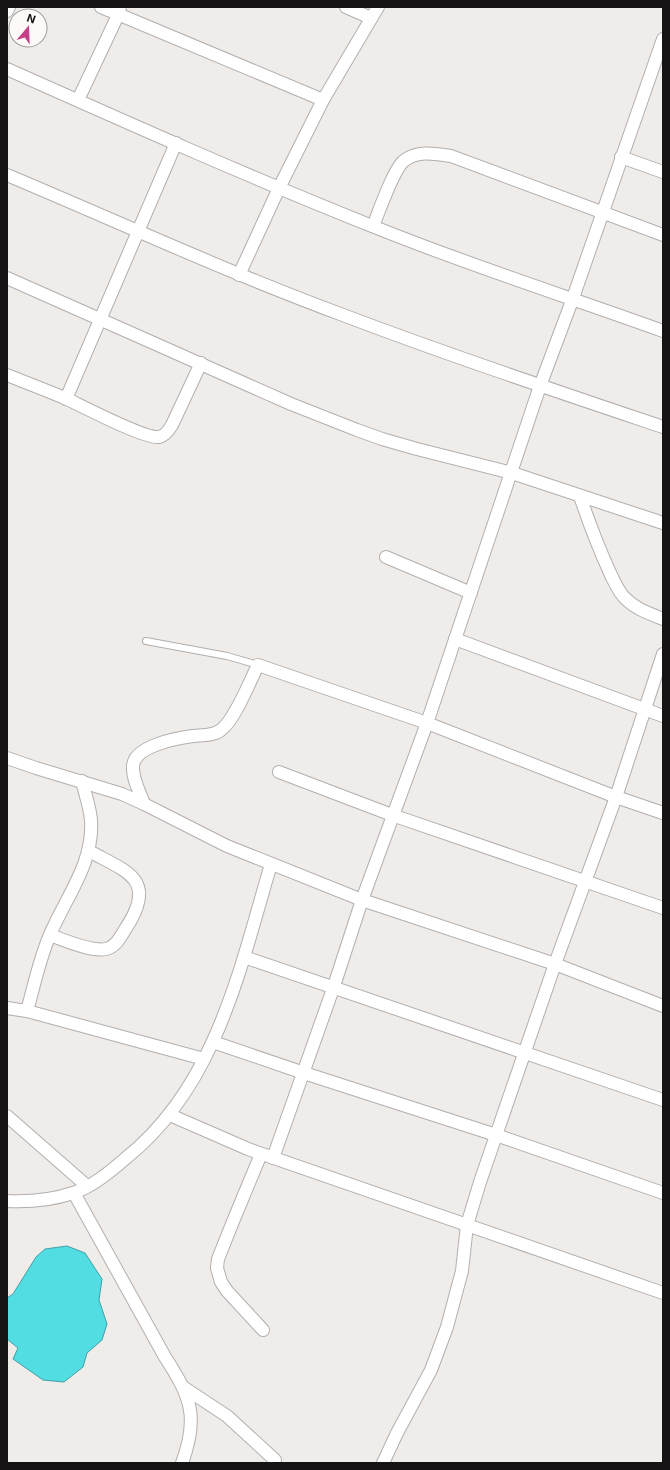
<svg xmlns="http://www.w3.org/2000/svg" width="670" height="1470" viewBox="0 0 670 1470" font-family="Inter,sans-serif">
<rect width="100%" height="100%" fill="#efecea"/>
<path fill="#52dde3" stroke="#40a0a5" d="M 67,1246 L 85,1253 L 102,1279 L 99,1300 L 107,1324 L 102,1340 L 87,1353 L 83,1367 L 64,1382 L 43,1380 L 13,1359 L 18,1348 L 7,1339 L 7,1298 L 13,1294 L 36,1257 L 45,1249 Z"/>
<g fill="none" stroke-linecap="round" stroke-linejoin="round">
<defs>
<path id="service" d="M 146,641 L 227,656 L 258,665"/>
<g id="minor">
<path d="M 101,7 L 323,100"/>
<path d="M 346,7 L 371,18"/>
<path d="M 7,11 L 9,7"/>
<path d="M 7,69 C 128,123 249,177 372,226 C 468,265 566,296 663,331"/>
<path d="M 78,100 L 118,15 L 120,7"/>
<path d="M 621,157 L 663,172"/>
<path d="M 7,175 C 119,222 229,273 343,315 C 448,355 556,391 663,427"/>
<path d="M 373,226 C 379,212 394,167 405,160 C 419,150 436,154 451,156 L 663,235"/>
<path d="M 239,275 L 279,188 L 323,100 L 378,7"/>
<path d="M 7,278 L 291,404 L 357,430 L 382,439 L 417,449 L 512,473 L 663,523"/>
<path d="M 7,375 C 27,383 48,391 67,399 C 84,407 145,439 159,437 C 165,436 169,430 172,425 L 201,363"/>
<path d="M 66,399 L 176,143"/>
<path d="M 580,496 C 589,523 599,549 611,575 C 615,583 619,593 626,599 C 636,609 650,614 663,619"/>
<path d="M 386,557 L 471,593"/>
<path d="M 455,639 L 663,716"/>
<path d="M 7,758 L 36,768 L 122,794 L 144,804 L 227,846 L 362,900 L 555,964 L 663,1006"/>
<path d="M 279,772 L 392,815 L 663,908"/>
<path d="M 144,804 C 140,792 132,779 133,766 C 134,746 177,738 193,736 C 202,735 215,736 222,729 C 235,719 250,681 258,665 L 427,723 L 616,797 L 663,813"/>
<path d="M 50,935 C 64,940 91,952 106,949 C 116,947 121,936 126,928 C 158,879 127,872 89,851"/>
<path d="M 244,957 L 663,1100"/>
<path d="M 7,1008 L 27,1011 L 204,1059"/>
<path d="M 27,1011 C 34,986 39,961 49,937 C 65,898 94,864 91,820 C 90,807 85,794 82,781"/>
<path d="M 213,1042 L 304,1073 L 496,1135 L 663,1193"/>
<path d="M 170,1115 L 248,1149 L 663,1293"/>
<path d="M 7,1116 L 87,1186"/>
<path d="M 261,1154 L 234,1219 L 218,1259 L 217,1268 L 221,1282 L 227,1291 L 263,1330"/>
<path d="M 273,1158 L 334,986 L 362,900 L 427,723 L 540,386 L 573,298 L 663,39"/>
<path d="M 74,1193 L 165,1357 C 191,1397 199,1417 182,1463"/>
<path d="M 7,1201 C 29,1202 52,1200 73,1193 C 92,1187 111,1171 126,1158 C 216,1086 240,969 271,864"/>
<path d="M 183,1387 L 227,1416 L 275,1460"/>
<path d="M 383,1463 L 397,1433 L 431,1370 L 447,1327 L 462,1271 L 467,1225 L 480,1182 L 555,964 L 616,797 L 663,654"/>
</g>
</defs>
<use href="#service" stroke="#b2afae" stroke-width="8"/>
<use href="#minor" stroke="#b2afae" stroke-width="14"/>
<use href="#service" stroke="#fff" stroke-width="6"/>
<use href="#minor" stroke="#fff" stroke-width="12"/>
</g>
<rect width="670" height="1470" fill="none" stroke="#151313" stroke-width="16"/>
<g transform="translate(28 28) rotate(19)"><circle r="19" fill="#fdf9f8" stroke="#a09d9c"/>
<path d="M0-3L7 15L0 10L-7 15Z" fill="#c44188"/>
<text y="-6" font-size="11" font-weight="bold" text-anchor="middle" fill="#151313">N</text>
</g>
</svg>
